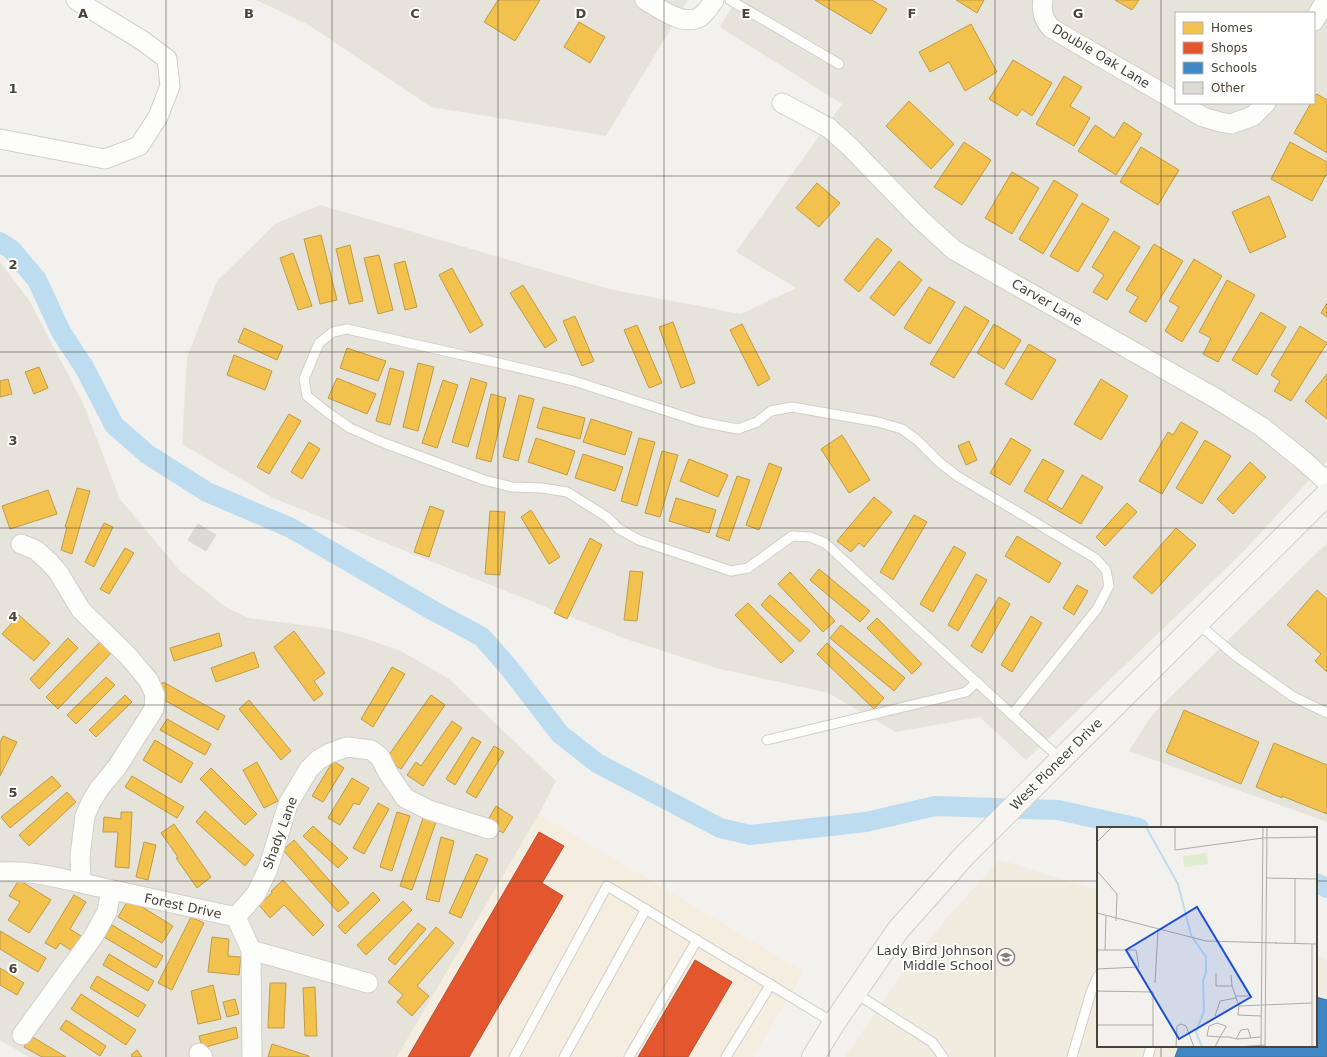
<svg xmlns="http://www.w3.org/2000/svg" width="1327" height="1057" viewBox="0 0 1327 1057" font-family="'DejaVu Sans',sans-serif">
<rect width="100%" height="100%" fill="#f2f1ed"/>
<g fill="#e6e3da" fill-rule="evenodd">
<path d="M 256,0 L 688,0 L 606,136 L 431,107 L 307,24 Z"/>
<path d="M 736,0 L 1327,0 L 1327,461 L 1242,553 L 1026,760 L 980,717 L 896,732 L 828,693 L 716,668 L 626,639 L 273,498 L 182,444 L 187,357 L 217,281 L 275,224 L 320,205 L 609,289 L 741,314 L 796,288 L 736,252 L 842,104 L 720,27 ZM 1176,13 L 1314,13 L 1314,103 L 1176,103 Z"/>
<path d="M 0,262 L 29,300 L 83,403 L 120,499 L 180,571 L 226,607 L 249,618 L 325,628 L 358,636 L 401,651 L 448,678 L 556,781 L 539,814 L 397,1057 L 29,1057 L 0,1040 Z"/>
<path d="M 1327,543 L 1327,822 L 1129,751 L 1152,715 Z"/>
</g>
<path fill="#f5ede0" d="M 539,814 L 804,972 L 753,1057 L 397,1057 Z"/>
<path fill="#f0ecdf" d="M 1000,860 L 1098,890 L 1098,1046 L 1316,1046 L 1316,955 L 1327,959 L 1327,1057 L 845,1057 L 902,973 L 950,914 Z"/>
<g fill="#f2c14e" stroke="#c09b47">
<path d="M 498,0 L 540,0 L 515,41 L 484,22 Z"/>
<path d="M 815,0 L 872,0 L 887,9 L 871,34 Z"/>
<path d="M 956,0 L 984,0 L 977,13 Z"/>
<path d="M 1115,0 L 1139,0 L 1132,10 Z"/>
<path d="M 579,22 L 605,37 L 590,63 L 564,47 Z"/>
<path d="M 971,24 L 997,72 L 965,91 L 949,62 L 930,72 L 919,52 Z"/>
<path d="M 1013,60 L 1052,83 L 1032,116 L 1022,109 L 1017,116 L 989,99 Z"/>
<path d="M 1064,76 L 1082,87 L 1070,106 L 1090,118 L 1074,146 L 1036,124 Z"/>
<path d="M 1317,94 L 1327,100 L 1327,153 L 1294,133 L 1311,103 L 1314,103 L 1314,98 Z"/>
<path d="M 909,101 L 954,144 L 931,169 L 886,126 Z"/>
<path d="M 1124,122 L 1142,134 L 1116,175 L 1078,151 L 1095,125 L 1114,138 Z"/>
<path d="M 964,142 L 991,160 L 962,205 L 934,187 Z"/>
<path d="M 1290,142 L 1327,162 L 1327,173 L 1312,201 L 1271,179 Z"/>
<path d="M 1141,147 L 1179,170 L 1158,205 L 1120,182 Z"/>
<path d="M 1012,172 L 1039,188 L 1012,234 L 985,218 Z"/>
<path d="M 1054,180 L 1078,195 L 1043,254 L 1019,239 Z"/>
<path d="M 817,183 L 840,203 L 819,227 L 796,208 Z"/>
<path d="M 1269,196 L 1286,237 L 1250,253 L 1232,212 Z"/>
<path d="M 1082,203 L 1109,219 L 1078,272 L 1050,256 Z"/>
<path d="M 1114,231 L 1140,247 L 1107,300 L 1093,292 L 1104,275 L 1092,267 Z"/>
<path d="M 321,235 L 337,300 L 320,304 L 304,239 Z"/>
<path d="M 877,238 L 892,250 L 859,292 L 844,280 Z"/>
<path d="M 1154,244 L 1183,261 L 1146,322 L 1129,312 L 1138,297 L 1126,290 Z"/>
<path d="M 350,245 L 363,301 L 349,304 L 336,249 Z"/>
<path d="M 293,253 L 312,306 L 298,310 L 280,258 Z"/>
<path d="M 379,255 L 393,310 L 378,314 L 364,258 Z"/>
<path d="M 1194,259 L 1222,276 L 1182,342 L 1165,331 L 1179,307 L 1169,301 Z"/>
<path d="M 405,261 L 417,307 L 405,310 L 394,264 Z"/>
<path d="M 899,261 L 922,280 L 894,316 L 870,298 Z"/>
<path d="M 452,268 L 483,325 L 470,333 L 439,275 Z"/>
<path d="M 1227,280 L 1255,295 L 1218,362 L 1203,354 L 1211,338 L 1199,332 Z"/>
<path d="M 523,285 L 557,340 L 545,348 L 510,293 Z"/>
<path d="M 929,287 L 955,302 L 930,344 L 904,328 Z"/>
<path d="M 1327,303 L 1327,317 L 1321,313 Z"/>
<path d="M 965,306 L 989,321 L 954,378 L 930,364 Z"/>
<path d="M 1261,312 L 1286,327 L 1257,375 L 1232,360 Z"/>
<path d="M 575,316 L 594,361 L 582,366 L 563,321 Z"/>
<path d="M 673,322 L 695,383 L 681,388 L 659,327 Z"/>
<path d="M 742,324 L 770,379 L 758,386 L 730,330 Z"/>
<path d="M 994,324 L 1021,340 L 1004,369 L 977,353 Z"/>
<path d="M 637,325 L 662,383 L 649,388 L 624,330 Z"/>
<path d="M 1300,326 L 1327,343 L 1291,401 L 1274,391 L 1280,381 L 1271,375 Z"/>
<path d="M 244,328 L 283,346 L 277,360 L 238,342 Z"/>
<path d="M 1029,344 L 1056,360 L 1032,400 L 1005,384 Z"/>
<path d="M 347,348 L 386,361 L 378,381 L 340,368 Z"/>
<path d="M 234,355 L 272,371 L 265,390 L 227,375 Z"/>
<path d="M 418,363 L 434,367 L 418,431 L 403,427 Z"/>
<path d="M 39,367 L 48,388 L 34,394 L 25,372 Z"/>
<path d="M 390,368 L 404,372 L 390,425 L 376,421 Z"/>
<path d="M 1327,374 L 1327,419 L 1305,401 Z"/>
<path d="M 337,378 L 376,394 L 367,414 L 328,398 Z"/>
<path d="M 471,378 L 487,383 L 468,447 L 452,442 Z"/>
<path d="M 8,379 L 12,394 L 0,397 L 0,381 Z"/>
<path d="M 1101,379 L 1128,396 L 1101,440 L 1074,424 Z"/>
<path d="M 443,380 L 458,385 L 437,448 L 422,443 Z"/>
<path d="M 491,394 L 506,398 L 491,462 L 476,458 Z"/>
<path d="M 519,395 L 534,399 L 518,461 L 503,457 Z"/>
<path d="M 543,407 L 585,418 L 580,439 L 537,428 Z"/>
<path d="M 289,414 L 301,421 L 269,474 L 257,467 Z"/>
<path d="M 591,419 L 632,432 L 625,455 L 583,442 Z"/>
<path d="M 1181,422 L 1198,432 L 1162,494 L 1139,481 L 1168,432 L 1173,435 Z"/>
<path d="M 842,435 L 870,480 L 849,493 L 821,449 Z"/>
<path d="M 536,438 L 575,451 L 567,475 L 528,462 Z"/>
<path d="M 639,438 L 655,442 L 637,506 L 621,501 Z"/>
<path d="M 1011,438 L 1031,450 L 1010,485 L 990,473 Z"/>
<path d="M 1205,440 L 1231,456 L 1202,504 L 1176,488 Z"/>
<path d="M 969,441 L 977,460 L 966,465 L 958,446 Z"/>
<path d="M 309,442 L 320,449 L 302,479 L 291,472 Z"/>
<path d="M 662,451 L 678,455 L 660,517 L 645,513 Z"/>
<path d="M 583,454 L 623,467 L 615,491 L 575,478 Z"/>
<path d="M 689,459 L 728,475 L 718,497 L 680,481 Z"/>
<path d="M 1043,459 L 1064,471 L 1047,500 L 1062,509 L 1082,475 L 1103,487 L 1081,524 L 1024,491 Z"/>
<path d="M 1250,462 L 1266,477 L 1233,514 L 1217,499 Z"/>
<path d="M 769,463 L 782,468 L 759,530 L 746,525 Z"/>
<path d="M 737,476 L 750,480 L 729,541 L 716,536 Z"/>
<path d="M 77,488 L 90,491 L 72,554 L 61,550 L 67,527 L 65,527 Z"/>
<path d="M 48,490 L 57,514 L 10,529 L 2,506 Z"/>
<path d="M 874,497 L 892,512 L 864,547 L 859,543 L 851,552 L 837,541 Z"/>
<path d="M 676,498 L 716,510 L 709,533 L 669,521 Z"/>
<path d="M 1127,503 L 1137,512 L 1105,546 L 1096,537 Z"/>
<path d="M 430,506 L 444,511 L 429,557 L 414,552 Z"/>
<path d="M 531,510 L 560,557 L 549,564 L 521,517 Z"/>
<path d="M 490,511 L 505,512 L 500,575 L 485,574 Z"/>
<path d="M 914,515 L 927,522 L 893,580 L 880,572 Z"/>
<path d="M 104,523 L 113,527 L 94,567 L 85,562 Z"/>
<path d="M 1176,528 L 1196,545 L 1152,594 L 1133,577 Z"/>
<path d="M 1017,536 L 1061,563 L 1049,583 L 1005,556 Z"/>
<path d="M 590,538 L 602,545 L 567,619 L 554,613 Z"/>
<path d="M 954,546 L 966,553 L 933,612 L 920,604 Z"/>
<path d="M 125,548 L 134,553 L 109,594 L 100,589 Z"/>
<path d="M 819,569 L 870,611 L 860,622 L 810,580 Z"/>
<path d="M 630,571 L 643,572 L 637,621 L 624,620 Z"/>
<path d="M 790,572 L 835,621 L 823,632 L 778,584 Z"/>
<path d="M 976,574 L 987,580 L 958,631 L 948,625 Z"/>
<path d="M 1077,585 L 1088,591 L 1074,615 L 1063,608 Z"/>
<path d="M 1317,590 L 1327,599 L 1327,672 L 1315,661 L 1321,654 L 1287,625 Z"/>
<path d="M 770,595 L 810,631 L 800,642 L 761,605 Z"/>
<path d="M 999,597 L 1010,604 L 982,653 L 971,646 Z"/>
<path d="M 748,603 L 794,651 L 781,663 L 735,615 Z"/>
<path d="M 19,615 L 50,643 L 34,661 L 2,634 Z"/>
<path d="M 1031,616 L 1042,623 L 1012,672 L 1001,665 Z"/>
<path d="M 877,618 L 922,664 L 912,674 L 867,628 Z"/>
<path d="M 841,625 L 905,678 L 894,691 L 830,638 Z"/>
<path d="M 294,631 L 325,673 L 314,681 L 323,694 L 314,701 L 274,647 Z"/>
<path d="M 219,633 L 222,646 L 174,661 L 170,648 Z"/>
<path d="M 68,638 L 78,648 L 39,689 L 30,679 Z"/>
<path d="M 101,641 L 112,652 L 58,709 L 46,697 Z"/>
<path d="M 827,643 L 884,698 L 874,709 L 817,654 Z"/>
<path d="M 254,652 L 259,667 L 216,682 L 211,668 Z"/>
<path d="M 392,667 L 405,674 L 373,727 L 361,719 Z"/>
<path d="M 106,677 L 115,685 L 76,724 L 67,715 Z"/>
<path d="M 163,682 L 225,716 L 218,730 L 155,695 Z"/>
<path d="M 125,695 L 132,702 L 96,737 L 89,730 Z"/>
<path d="M 431,695 L 445,705 L 401,769 L 386,759 Z"/>
<path d="M 249,700 L 291,751 L 281,760 L 239,709 Z"/>
<path d="M 1184,710 L 1259,742 L 1241,784 L 1166,752 Z"/>
<path d="M 167,719 L 211,744 L 205,755 L 160,730 Z"/>
<path d="M 452,721 L 462,728 L 423,786 L 407,775 L 416,762 L 421,766 Z"/>
<path d="M 3,736 L 17,742 L 0,776 L 0,742 Z"/>
<path d="M 472,737 L 481,742 L 455,785 L 446,779 Z"/>
<path d="M 155,740 L 193,763 L 181,783 L 143,760 Z"/>
<path d="M 1274,743 L 1327,765 L 1327,814 L 1282,796 L 1282,798 L 1256,787 Z"/>
<path d="M 494,746 L 504,752 L 476,798 L 466,792 Z"/>
<path d="M 333,761 L 344,768 L 323,802 L 312,796 Z"/>
<path d="M 257,762 L 278,801 L 264,808 L 243,770 Z"/>
<path d="M 211,768 L 257,814 L 245,825 L 200,779 Z"/>
<path d="M 52,776 L 61,786 L 10,828 L 1,817 Z"/>
<path d="M 132,776 L 184,807 L 177,818 L 125,787 Z"/>
<path d="M 352,778 L 369,788 L 359,805 L 354,803 L 340,825 L 328,818 Z"/>
<path d="M 67,792 L 76,802 L 29,846 L 19,835 Z"/>
<path d="M 378,803 L 389,809 L 364,854 L 353,848 Z"/>
<path d="M 496,806 L 513,817 L 503,833 L 486,823 Z"/>
<path d="M 205,811 L 254,855 L 245,866 L 196,822 Z"/>
<path d="M 121,812 L 132,812 L 129,868 L 115,867 L 118,832 L 103,832 L 104,817 L 121,819 Z"/>
<path d="M 397,812 L 410,816 L 392,871 L 380,867 Z"/>
<path d="M 423,818 L 436,822 L 412,890 L 400,886 Z"/>
<path d="M 174,824 L 211,877 L 197,888 L 176,858 L 178,857 L 161,833 Z"/>
<path d="M 313,826 L 348,858 L 338,868 L 303,836 Z"/>
<path d="M 441,837 L 454,841 L 439,902 L 426,899 Z"/>
<path d="M 294,840 L 349,903 L 338,912 L 283,850 Z"/>
<path d="M 144,842 L 156,845 L 148,880 L 136,877 Z"/>
<path d="M 476,854 L 488,859 L 461,918 L 449,913 Z"/>
<path d="M 19,880 L 51,900 L 29,933 L 8,920 L 20,902 L 9,896 Z"/>
<path d="M 283,880 L 324,925 L 313,936 L 284,905 L 270,918 L 259,905 L 272,893 L 271,891 Z"/>
<path d="M 373,892 L 380,900 L 345,934 L 338,926 Z"/>
<path d="M 74,895 L 86,902 L 70,929 L 81,936 L 72,951 L 60,943 L 56,949 L 45,943 Z"/>
<path d="M 129,899 L 173,926 L 162,943 L 118,917 Z"/>
<path d="M 403,901 L 412,910 L 366,955 L 357,945 Z"/>
<path d="M 191,917 L 204,923 L 172,990 L 158,983 Z"/>
<path d="M 418,923 L 426,929 L 395,965 L 388,959 Z"/>
<path d="M 112,925 L 163,956 L 156,968 L 104,937 Z"/>
<path d="M 436,927 L 454,943 L 417,986 L 429,996 L 412,1016 L 397,1002 L 403,995 L 388,982 Z"/>
<path d="M 0,931 L 46,958 L 38,972 L 0,949 Z"/>
<path d="M 212,937 L 229,939 L 228,956 L 241,957 L 239,975 L 208,972 Z"/>
<path d="M 109,954 L 154,981 L 148,991 L 103,965 Z"/>
<path d="M 0,968 L 24,983 L 17,995 L 0,985 Z"/>
<path d="M 97,976 L 146,1005 L 138,1017 L 90,988 Z"/>
<path d="M 270,983 L 286,983 L 284,1028 L 268,1028 Z"/>
<path d="M 213,985 L 221,1019 L 198,1024 L 191,991 Z"/>
<path d="M 315,987 L 317,1036 L 305,1036 L 303,988 Z"/>
<path d="M 81,994 L 136,1030 L 126,1045 L 71,1009 Z"/>
<path d="M 235,999 L 239,1014 L 227,1017 L 223,1002 Z"/>
<path d="M 66,1020 L 106,1046 L 100,1056 L 60,1029 Z"/>
<path d="M 236,1027 L 238,1038 L 202,1048 L 199,1036 Z"/>
<path d="M 31,1036 L 66,1057 L 42,1057 L 24,1047 Z"/>
<path d="M 272,1044 L 309,1056 L 309,1057 L 268,1057 Z"/>
<path d="M 137,1050 L 142,1057 L 132,1057 L 131,1055 Z"/>
</g>
<g fill="#e4572e" stroke="#b65131">
<path d="M 539,832 L 564,846 L 542,883 L 563,896 L 469,1057 L 408,1057 Z"/>
<path d="M 695,960 L 732,982 L 688,1057 L 638,1057 Z"/>
</g>
<path fill="#3f88c5" stroke="#42739b" d="M 1316,997 L 1327,1000 L 1327,1057 L 1175,1057 L 1179,1046 L 1316,1046 Z"/>
<g fill="none" stroke-linecap="round" stroke-linejoin="round">
<g stroke="#bddcf0" stroke-width="20">
<path d="M 0,242 L 12,250 L 37,280 L 61,332 L 84,367 L 114,425 L 147,454 L 207,492 L 291,528 L 432,610 L 482,637 L 510,669 L 560,734 L 597,763 L 720,828 L 750,835 L 866,822 L 935,806 L 1058,810 L 1139,828"/>
<path d="M 1316,883 L 1327,888"/>
</g>
</g>
<path fill="#dcdad5" stroke="#dbd8d2" d="M 198,524 L 216,535 L 206,551 L 188,540 Z"/>
<g fill="none" stroke-linecap="round" stroke-linejoin="round">
<defs>
<g id="service">
<path d="M 730,0 L 839,64"/>
<path d="M 1197,623 L 1236,656 L 1292,696 L 1327,713"/>
<path d="M 1012,715 L 1097,609 L 1109,586 L 1106,570 L 1095,558 L 957,476 L 939,462 L 917,440 L 902,429 L 878,422 L 792,407 L 771,411 L 757,422 L 738,429 L 701,422 L 574,381 L 507,365 L 347,329 L 333,332 L 319,343 L 304,379 L 307,396 L 327,412 L 350,428 L 384,443 L 484,480 L 512,487 L 542,488 L 567,492 L 607,517 L 619,529 L 639,540 L 731,571 L 748,568 L 792,536 L 810,537 L 825,543 L 1044,744 L 1061,759"/>
<path d="M 767,740 L 966,692 L 977,682"/>
<path d="M 855,993 L 932,1042 L 943,1057"/>
<path d="M 514,1057 L 607,886 L 834,1023"/>
<path d="M 564,1057 L 646,909"/>
<path d="M 629,1057 L 697,940"/>
<path d="M 726,1057 L 771,984"/>
<path d="M 1072,1057 L 1091,992 L 1098,976"/>
<path d="M 1148,1057 L 1151,1046"/>
</g>
<g id="minor">
<path d="M 645,0 C 659,8 683,27 700,17 C 706,13 710,6 714,0"/>
<path d="M 1043,0 C 1041,11 1043,19 1051,28 L 1176,101"/>
<path d="M 1314,21 L 1326,0"/>
<path d="M 782,103 L 829,128 L 850,147 L 920,219 L 954,250 L 1217,399 L 1262,427 L 1304,461 L 1327,482"/>
<path d="M 1179,103 L 1203,117 L 1220,122 L 1231,124 L 1253,116 L 1266,103"/>
<path d="M 0,139 L 105,159 L 139,146 L 158,117 L 170,86 L 167,59 L 143,41 L 76,0"/>
<path d="M 21,544 L 36,550 L 49,562 L 58,572 L 81,610 L 129,657 L 149,681 L 155,695 L 154,709 L 117,767 L 99,789 L 91,802 L 85,816 L 80,856 L 81,883"/>
<path d="M 0,872 C 37,870 64,880 99,887 C 144,897 190,907 236,917 L 251,950 L 368,983"/>
<path d="M 236,917 L 256,894 L 268,869 L 288,804 L 309,769 L 318,760 L 330,753 L 347,747 L 371,750 L 380,757 L 388,773 L 405,798 L 429,810 L 489,829"/>
<path d="M 251,950 L 252,1057"/>
<path d="M 22,1035 L 93,937 L 107,912 L 111,890"/>
<path d="M 199,1053 L 203,1057"/>
</g>
<path id="secondary" d="M 813,1057 L 834,1023 L 898,930 L 964,856 L 1327,494"/>
</defs>
<use href="#service" stroke="#d0cfca" stroke-width="11"/>
<use href="#minor" stroke="#d0cfca" stroke-width="21"/>
<use href="#secondary" stroke="#d2cec4" stroke-width="24"/>
<use href="#service" stroke="#fdfdfc" stroke-width="9"/>
<use href="#minor" stroke="#fdfdfc" stroke-width="19"/>
<use href="#secondary" stroke="#f7f5f0" stroke-width="22"/>
</g>
<path fill="none" stroke="#4a4338" stroke-width="1" stroke-opacity="0.55" d="M 166,0 L 166,1057M 332,0 L 332,1057M 498,0 L 498,1057M 664,0 L 664,1057M 829,0 L 829,1057M 995,0 L 995,1057M 1161,0 L 1161,828M 0,176 L 1327,176M 0,352 L 1327,352M 0,528 L 1327,528M 0,705 L 1327,705M 0,881 L 1098,881M 1316,881 L 1327,881M 1161,1046 L 1161,1057"/>
<defs>
<symbol id="school-ring" viewBox="-11 -11 22 22"><circle r="9.5" fill="#fff" stroke="#858077" stroke-width="1.5"/><path d="M0-5L7-2L0 1L-7-2ZM-4 1L0 2.5L4 1V4Q0 6-4 4Z" fill="#858077"/></symbol>
</defs>
<g fill-rule="evenodd">
<use href="#school-ring" x="996" y="947" width="20" height="20"/>
</g>
<g text-anchor="middle" dominant-baseline="central" stroke-width="4" stroke-linejoin="round" paint-order="stroke">
<g font-size="13" fill="#4a4338" stroke="#fff">
<text transform="translate(1101 56) rotate(31)">Double Oak Lane</text>
<text transform="translate(1047 302) rotate(30)">Carver Lane</text>
<text transform="translate(1056 764) rotate(-45)">West Pioneer Drive</text>
<text transform="translate(280 833) rotate(-70)">Shady Lane</text>
<text transform="translate(183 906) rotate(12)">Forest Drive</text>
</g>
<g font-size="13" fill="#4a4338" stroke="#fff" text-anchor="end">
<text x="993" y="950">Lady Bird Johnson<tspan x="993" dy="15">Middle School</tspan></text>
</g>
</g>
<g transform="translate(1097 827)">
<rect width="220" height="220" fill="#f2f1ed"/>
<path d="M 110,26 L 111,37 L 87,40 L 86,29 Z" fill="#e0edcd"/>
<path fill="none" stroke="#bddcf0" stroke-width="2" d="M 49,0 L 81,57 L 94,108 L 109,130 L 109,145 L 106,154 L 107,184 L 99,205 L 105,220"/>
<path fill="none" stroke="#afaba5" stroke-width="1" d="M 78,0 L 78,23 L 166,11 L 220,10M 0,15 L 15,0M 0,44 L 20,67 L 19,94M 169,51 L 220,52M 198,52 L 198,116M 0,86 L 109,114 L 180,116M 178,116 L 220,117M 0,123 L 39,123 L 42,140 L 0,142M 8,123 L 9,89M 119,146 L 119,159 L 135,159M 134,148 L 135,159 L 142,179 L 141,188 L 164,189M 58,156 L 61,103M 0,164 L 56,165 L 56,220M 138,169 L 151,169M 142,179 L 215,176M 118,189 L 123,174 L 139,171M 0,198 L 56,198M 139,212 L 144,203 L 151,202 L 154,211M 79,220 L 80,199 L 84,197 L 89,199 L 97,220M 118,220 L 123,210 L 129,200 L 129,199 L 120,196 L 112,199 L 110,209 L 123,210 L 132,210 L 140,212 L 164,210M 141,220 L 168,218M 164,220 L 166,0M 168,220 L 170,0M 215,220 L 215,117"/>
<path fill="#1d4ed8" fill-opacity="0.15" stroke="#1d4ed8" stroke-width="2" d="M 100,80 L 154,170 L 82,212 L 29,123 Z"/>
<rect width="220" height="220" fill="none" stroke="#4a4338" stroke-width="2"/>
</g>
<g font-size="13" text-anchor="middle" font-weight="bold" fill="#4a4338" stroke="#fff" stroke-width="4" stroke-linejoin="round" paint-order="stroke">
<text x="83" y="18">A</text>
<text x="249" y="18">B</text>
<text x="415" y="18">C</text>
<text x="581" y="18">D</text>
<text x="746" y="18">E</text>
<text x="912" y="18">F</text>
<text x="1078" y="18">G</text>
<text x="13" y="93">1</text>
<text x="13" y="269">2</text>
<text x="13" y="445">3</text>
<text x="13" y="621">4</text>
<text x="13" y="797">5</text>
<text x="13" y="973">6</text>
</g>
<rect x="1175" y="12" width="140" height="92" fill="#ffffff" stroke="#b7b4af"/>
<rect x="1183" y="22" width="20" height="12" fill="#f2c14e" stroke="#b7b4af"/>
<text x="1211" y="32" font-size="12" fill="#4a4338">Homes</text>
<rect x="1183" y="42" width="20" height="12" fill="#e4572e" stroke="#b7b4af"/>
<text x="1211" y="52" font-size="12" fill="#4a4338">Shops</text>
<rect x="1183" y="62" width="20" height="12" fill="#3f88c5" stroke="#b7b4af"/>
<text x="1211" y="72" font-size="12" fill="#4a4338">Schools</text>
<rect x="1183" y="82" width="20" height="12" fill="#dcdad5" stroke="#b7b4af"/>
<text x="1211" y="92" font-size="12" fill="#4a4338">Other</text>
</svg>
